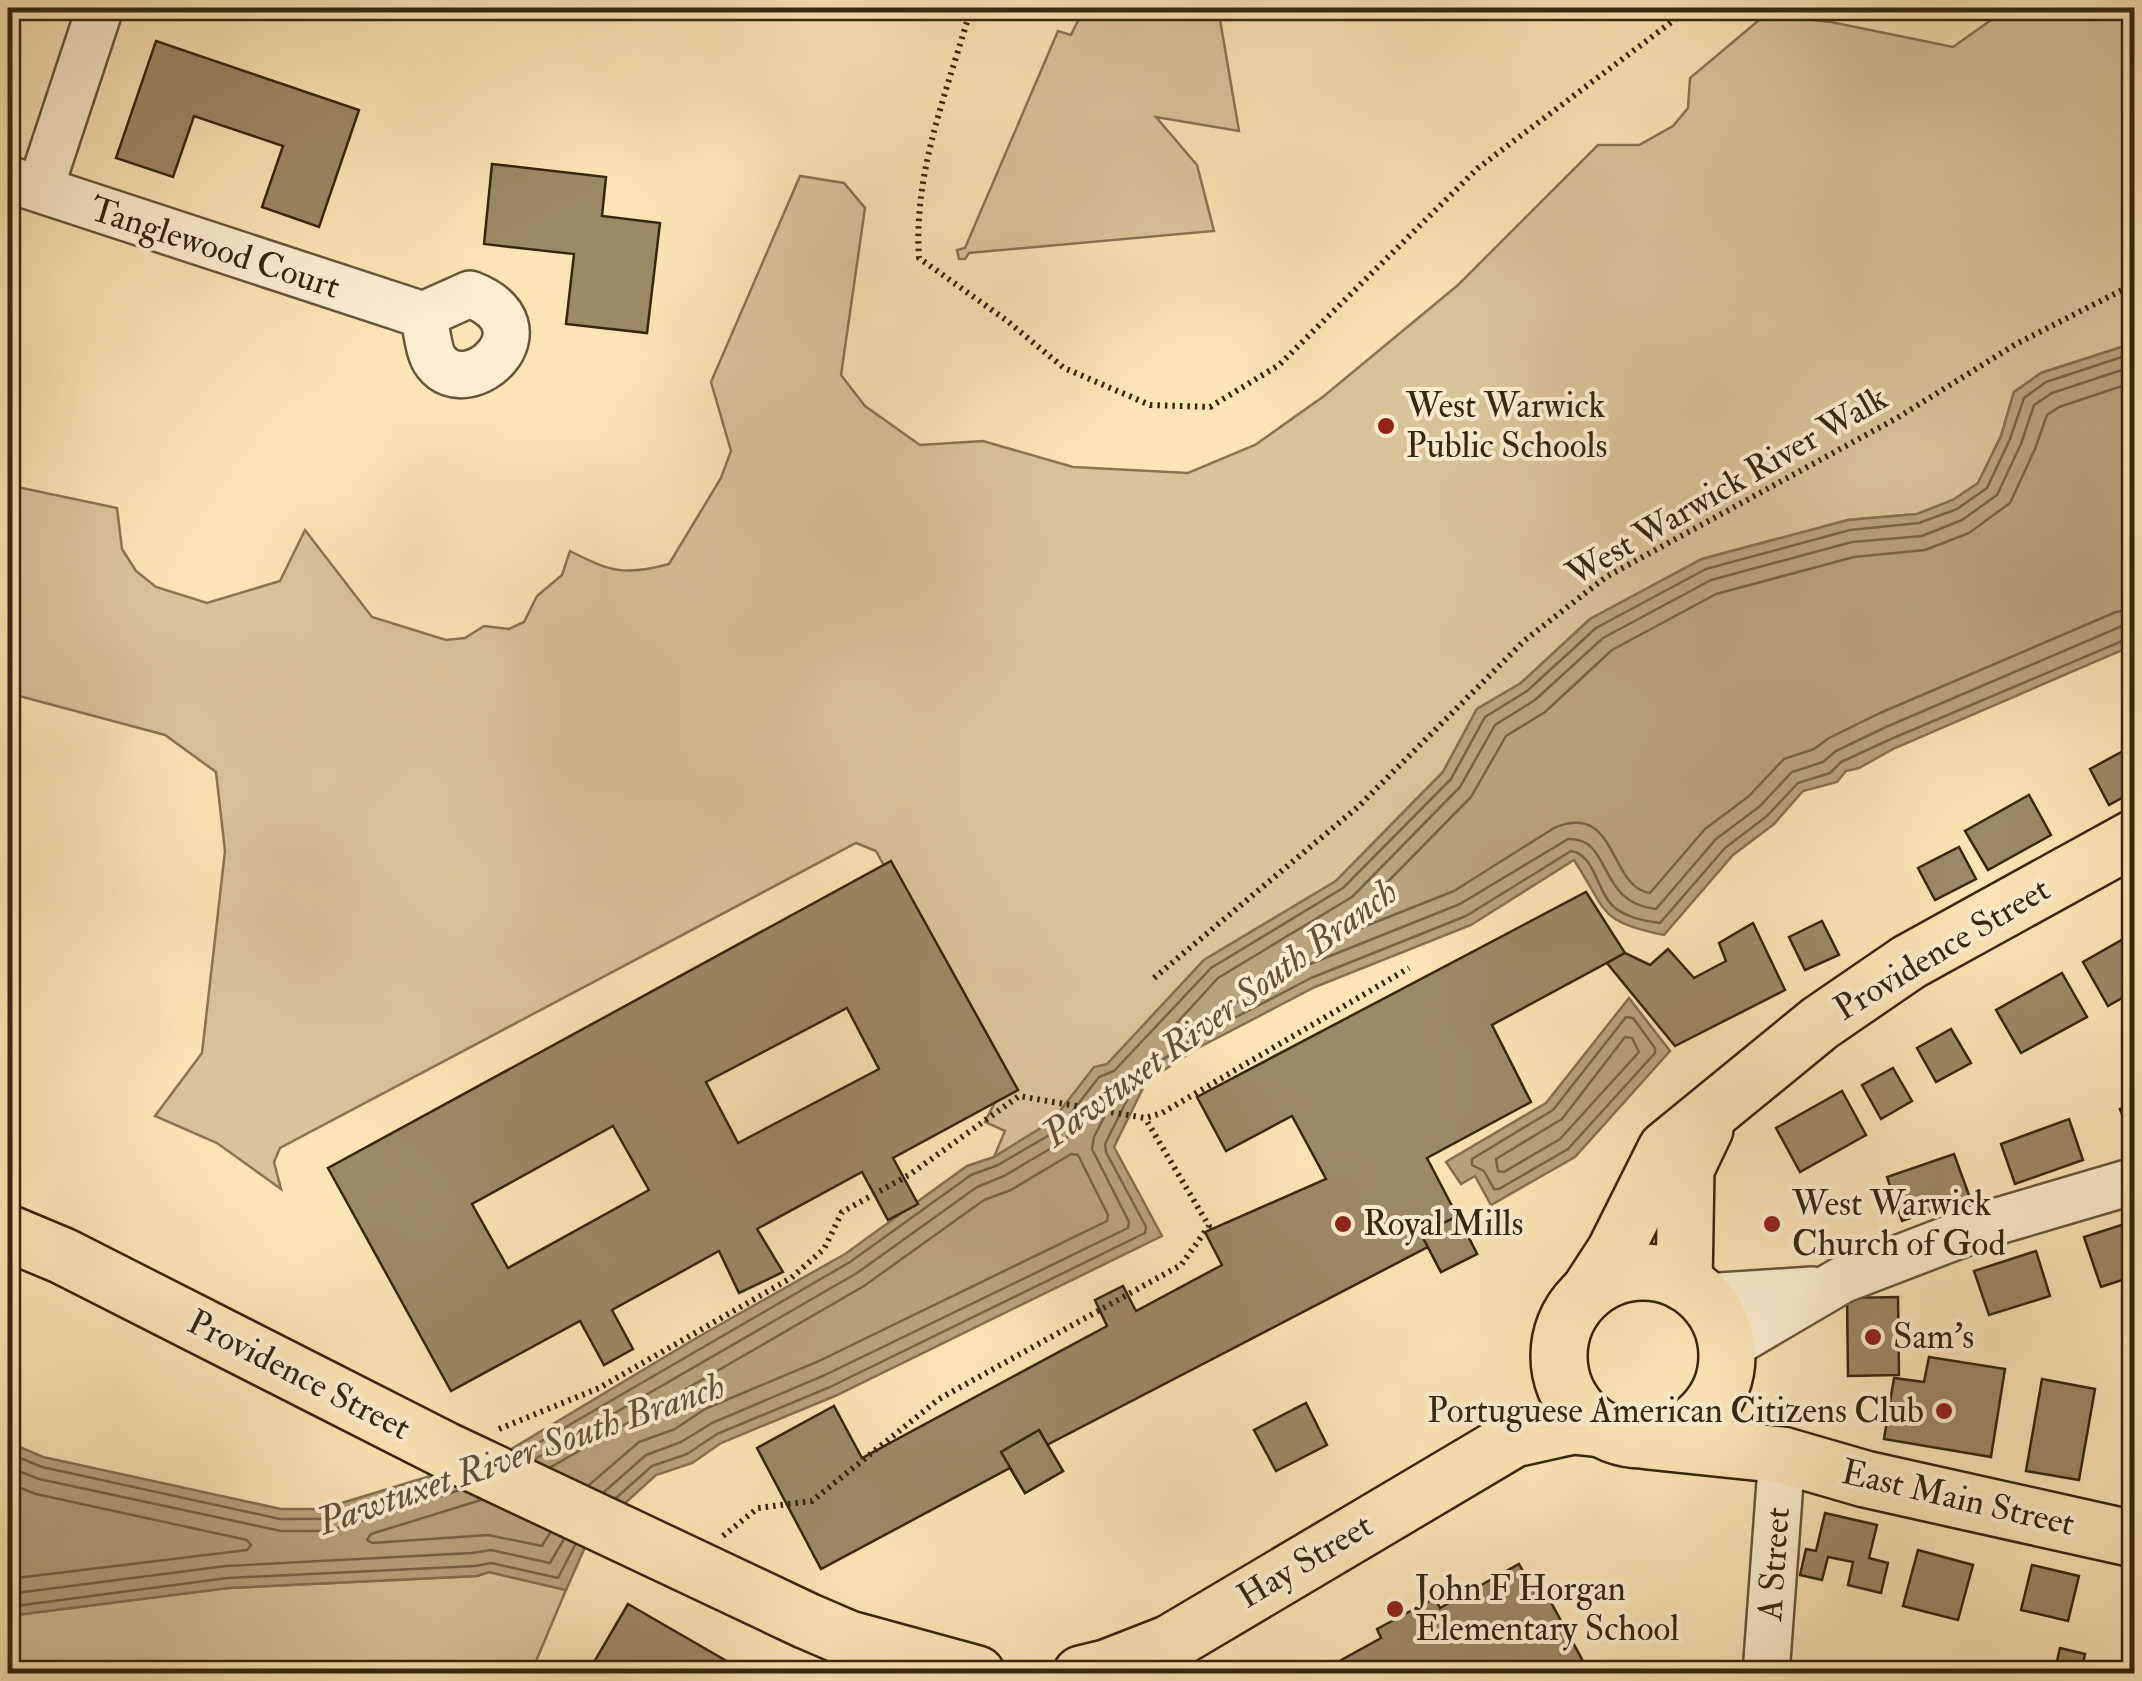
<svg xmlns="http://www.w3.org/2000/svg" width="2142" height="1681" viewBox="0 0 2142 1681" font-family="'IM FELL Double Pica',serif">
<rect width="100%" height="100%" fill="#fbe4b5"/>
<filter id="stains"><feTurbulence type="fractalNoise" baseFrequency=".002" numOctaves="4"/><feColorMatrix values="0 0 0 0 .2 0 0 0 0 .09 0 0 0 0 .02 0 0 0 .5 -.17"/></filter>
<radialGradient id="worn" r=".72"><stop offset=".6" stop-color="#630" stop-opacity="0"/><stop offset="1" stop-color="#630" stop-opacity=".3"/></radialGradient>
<g fill="#d9c499" stroke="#877554" stroke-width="2.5">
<path d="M 1084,8 L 1218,8 L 1239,131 L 1156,117 L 1197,165 L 1214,231 L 969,253 L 965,259 L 959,259 L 957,250 L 965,248 L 1058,31 L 1071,35 Z"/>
<path d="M 2008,8 L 2134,8 L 2134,343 L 2041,373 L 2014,392 L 2001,436 L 1978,483 L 1953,500 L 1917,514 L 1848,520 L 1702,559 L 1590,619 L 1521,683 L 1477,709 L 1443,772 L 1336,881 L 1204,960 L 1107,1065 L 1094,1068 L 1053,1121 L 994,1157 L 1005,1131 L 985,1122 L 996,1100 L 983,1047 L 876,851 L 856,843 L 280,1148 L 274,1162 L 281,1189 L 217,1143 L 155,1116 L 202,1053 L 225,851 L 216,772 L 165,735 L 8,693 L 8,485 L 117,508 L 122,549 L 136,571 L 156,587 L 207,603 L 280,581 L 305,530 L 372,617 L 446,640 L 465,638 L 484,626 L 509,629 L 524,622 L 537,596 L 562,575 L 570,551 C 611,572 625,576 669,564 L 721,478 L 731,451 L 711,382 L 800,176 L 844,183 L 865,208 L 841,375 L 865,406 L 920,445 L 983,441 L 1073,467 L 1188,473 L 1255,445 L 1324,396 L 1458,285 L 1598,145 L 1639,145 L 1673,126 L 1688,108 L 1690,78 L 1765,15 L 1831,22 L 1953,47 Z"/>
<path d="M 489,1572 L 566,1590 L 531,1673 L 8,1674 L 8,1616 L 228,1588 L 477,1576 Z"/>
</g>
<g fill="#b8a37d" stroke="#847151" stroke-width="2.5">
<path d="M 2134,343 L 2134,645 L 1895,748 L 1859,768 L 1846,771 L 1837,782 L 1803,791 L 1774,824 L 1733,855 L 1664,935 C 1597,921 1608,912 1574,860 L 1471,925 L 1315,987 L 1196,1049 L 1146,1082 L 1114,1147 L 1162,1236 L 835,1396 L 721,1443 L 692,1463 L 656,1475 L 612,1515 L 594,1527 L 566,1590 L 489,1572 L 477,1576 L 228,1588 L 8,1616 L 8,1442 L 43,1457 L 281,1509 L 322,1509 L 463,1466 L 488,1463 L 698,1337 L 845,1254 L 967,1166 L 994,1157 L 1052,1121 L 1094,1067 L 1107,1064 L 1204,960 L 1336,881 L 1443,772 L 1477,709 L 1521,683 L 1590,619 L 1702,559 L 1848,520 L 1917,514 L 1953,500 L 1978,483 L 2001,436 L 2014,392 L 2041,373 Z"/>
<path d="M 1629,998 L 1670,1051 L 1575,1157 L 1491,1205 L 1475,1176 L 1461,1184 L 1446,1162 L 1546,1103 Z"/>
</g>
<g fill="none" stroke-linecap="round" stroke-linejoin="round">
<g stroke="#766446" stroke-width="2.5">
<path d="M 2134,366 L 2052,393 L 2034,405 L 2021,444 L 1997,495 L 1962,520 L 1922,536 L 1852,542 L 1711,580 L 1603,638 L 1535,700 L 1495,725 L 1460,787 L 1352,897 L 1218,978 L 1175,1025 L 1174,1030 L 1181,1032 L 1305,966 L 1460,904 L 1568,839 C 1613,837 1596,903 1656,909 L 1716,839 L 1759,807 L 1792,772 L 1823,762 L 1836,751 L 1886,727 L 2122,626 L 2134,624"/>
<path d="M 2134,382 L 2059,407 L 2047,415 L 2035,449 L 2010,503 L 1969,533 L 1925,550 L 1854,557 L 1716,594 L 1612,650 L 1545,712 L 1506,736 L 1471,797 L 1362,908 L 1323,933 L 1321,938 L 1328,941 L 1454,891 L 1554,828 C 1618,801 1608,887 1650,893 L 1705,829 L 1749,796 L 1784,759 L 1814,749 L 1829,738 L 1880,713 L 2116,612 L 2134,609"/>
<path d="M 1626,1017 L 1633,1018 L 1655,1048 L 1655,1053 L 1568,1149 L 1499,1189 L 1494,1189 L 1484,1171 L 1472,1165 L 1472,1159 L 1553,1110 Z"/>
<path d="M 1625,1037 L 1632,1038 L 1639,1052 L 1560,1139 L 1504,1172 L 1498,1171 L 1496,1159 L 1562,1119 Z"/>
<path d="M 8,1453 L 42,1467 L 280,1519 L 325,1519 L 443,1482"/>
<path d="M 521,1453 L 850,1262 L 971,1175 L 998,1165 L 1058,1130 L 1099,1077 L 1114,1071 L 1211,968 L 1343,888 L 1451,779 L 1485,717 L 1527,691 L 1596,628 L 1706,569 L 1850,530 L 1919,523 L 1957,509 L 1987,488 L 2010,439 L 2024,398 L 2046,382 L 2134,353"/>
<path d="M 535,1459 L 857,1273 L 977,1187 L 1004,1176 L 1065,1140 L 1106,1089 L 1115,1089 L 1116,1094 L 1094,1137 L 1092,1149 L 1129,1222 L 1128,1228 L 825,1375 L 712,1423 L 681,1442 L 646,1455 L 604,1492"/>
<path d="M 8,1467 L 39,1479 L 281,1531 L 328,1531 L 460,1490"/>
<path d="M 551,1467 L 864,1286 L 984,1200 L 1011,1190 L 1071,1154 L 1078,1155 L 1108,1215 L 1107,1221 L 819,1361 L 705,1409 L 675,1429 L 639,1442 L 589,1485"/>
<path d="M 8,1483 L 36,1494 L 247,1540 L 251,1545 L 247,1550 L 8,1579"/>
<path d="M 616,1498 L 652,1466 L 687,1454 L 717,1434 L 830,1387 L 1145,1233 L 1146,1227 L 1106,1152 L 1105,1144 L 1139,1076 L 1190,1041 L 1311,978 L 1466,916 L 1571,851 C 1595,854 1597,893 1614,907 C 1627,918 1645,921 1660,923 L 1725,848 L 1767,816 L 1798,783 L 1830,773 L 1841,762 L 1891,739 L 2134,636"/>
<path d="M 481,1500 L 371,1534 L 367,1540 L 372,1543 L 488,1535 L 542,1546 L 550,1533"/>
<path d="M 8,1594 L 226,1566 L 472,1553 L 491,1550 L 550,1563 L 564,1539"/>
<path d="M 8,1607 L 227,1578 L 475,1566 L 491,1563 L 558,1578 L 575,1545"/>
</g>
</g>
<g fill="#9c8966" stroke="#352610" stroke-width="2.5" fill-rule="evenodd">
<path d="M 8,8 L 19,8 L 8,42 Z"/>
<path d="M 156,41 L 359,110 L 319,227 L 262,207 L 283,146 L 194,116 L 173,177 L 116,158 Z"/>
<path d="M 492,164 L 606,177 L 602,216 L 660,223 L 647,333 L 566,324 L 574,254 L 484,244 Z"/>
<path d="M 2134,745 L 2134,791 L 2109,805 L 2090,769 Z"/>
<path d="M 2029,795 L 2051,835 L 1988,870 L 1965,831 Z"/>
<path d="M 1959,847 L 1976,879 L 1935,900 L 1918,868 Z"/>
<path d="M 891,861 L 1018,1090 L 893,1158 L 918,1204 L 888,1220 L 862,1172 L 757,1229 L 783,1272 L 739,1293 L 719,1251 L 612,1310 L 633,1349 L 604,1365 L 580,1321 L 451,1391 L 328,1168 ZM 847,1008 L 879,1069 L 738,1143 L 706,1082 ZM 613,1126 L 649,1190 L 508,1268 L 472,1204 Z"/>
<path d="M 1586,892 L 1625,953 L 1492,1025 L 1531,1102 L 1427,1158 L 1477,1254 L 1441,1272 L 1428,1247 L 1047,1445 L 1063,1471 L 1025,1493 L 1010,1468 L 821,1569 L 757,1448 L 834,1406 L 862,1458 L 1107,1326 L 1095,1300 L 1123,1286 L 1136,1311 L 1222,1265 L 1205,1232 L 1326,1179 L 1292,1116 L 1226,1151 L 1197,1097 Z"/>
<path d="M 1822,921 L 1839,955 L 1805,970 L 1789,937 Z"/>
<path d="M 1753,923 L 1785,990 L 1675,1046 L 1607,963 L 1625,953 L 1650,965 L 1668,949 L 1694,978 L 1726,961 L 1719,943 Z"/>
<path d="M 2134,933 L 2134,991 L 2108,1006 L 2083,962 Z"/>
<path d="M 2062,973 L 2087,1017 L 2021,1053 L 1996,1010 Z"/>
<path d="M 1951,1029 L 1971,1063 L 1936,1082 L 1917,1048 Z"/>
<path d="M 1893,1068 L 1912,1101 L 1881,1119 L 1862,1085 Z"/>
<path d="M 1842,1091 L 1866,1135 L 1800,1172 L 1776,1128 Z"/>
<path d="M 2134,1104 L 2134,1148 L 2120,1109 Z"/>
<path d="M 2069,1119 L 2083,1160 L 2015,1184 L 2001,1144 Z"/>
<path d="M 1954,1154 L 1970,1198 L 1902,1221 L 1887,1177 Z"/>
<path d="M 1458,1216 L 1477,1254 L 1441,1272 L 1421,1234 Z"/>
<path d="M 2134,1221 L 2134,1276 L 2101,1287 L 2084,1237 Z"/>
<path d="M 2036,1251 L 2050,1296 L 1989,1315 L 1974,1271 Z"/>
<path d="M 1898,1297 L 1899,1375 L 1848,1376 L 1847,1298 Z"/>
<path d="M 1929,1357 L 2005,1369 L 1991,1457 L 1884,1439 L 1894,1378 L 1924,1382 Z"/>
<path d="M 2042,1379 L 2095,1389 L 2079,1480 L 2026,1471 Z"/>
<path d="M 1306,1403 L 1327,1445 L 1276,1471 L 1254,1430 Z"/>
<path d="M 1039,1430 L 1063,1471 L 1025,1493 L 1001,1452 Z"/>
<path d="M 1825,1513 L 1877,1525 L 1869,1558 L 1888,1563 L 1881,1593 L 1848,1585 L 1853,1562 L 1828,1557 L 1822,1580 L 1800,1575 L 1806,1549 L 1816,1551 Z"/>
<path d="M 1918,1550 L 1973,1565 L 1958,1620 L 1903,1606 Z"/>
<path d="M 1519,1564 L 1540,1602 L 1548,1597 L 1590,1674 L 1316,1674 L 1381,1638 L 1377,1629 L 1435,1598 L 1440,1608 Z"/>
<path d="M 2032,1565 L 2079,1576 L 2068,1621 L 2021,1610 Z"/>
<path d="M 628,1604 L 749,1674 L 587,1674 Z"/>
<path d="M 2060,1648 L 2085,1654 L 2081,1674 L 2054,1674 Z"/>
<path d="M 1856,1666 L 1856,1674 L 1812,1674 L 1812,1670 Z"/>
<path d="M 1922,1667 L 1958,1674 L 1921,1674 Z"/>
</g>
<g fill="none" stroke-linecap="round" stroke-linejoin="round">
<defs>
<g id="minor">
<path d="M 8,179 L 423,315"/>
<path d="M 40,189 L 100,8"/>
<path d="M 470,294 C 555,327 468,405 436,362 C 428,352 427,328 423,315 Z"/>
<path d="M 1704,1297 L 1812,1290"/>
<path d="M 1728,1347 L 1842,1280 L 1988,1224 L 2134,1181"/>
<path d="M 1766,1674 L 1782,1455"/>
</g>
<g id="major">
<path d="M 8,1233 L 63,1256 L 447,1451 L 807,1621 L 849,1639 L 977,1674"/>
<circle cx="1643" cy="1356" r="84"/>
<path d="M 1684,1283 L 1686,1169 L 1705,1129"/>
<path d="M 1589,1291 L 1615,1251 L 1666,1149 L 1820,1023 L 1909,962 L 2134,838"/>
<path d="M 1648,1441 L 1782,1455 L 1865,1479 L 2134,1539"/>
<path d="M 1081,1674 L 1106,1668 L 1170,1643 L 1514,1439 L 1573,1426 L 1602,1429"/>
</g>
</defs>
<use href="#minor" stroke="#665639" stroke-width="50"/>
<use href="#major" stroke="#352610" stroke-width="60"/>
<g stroke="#352610" stroke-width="6" stroke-dasharray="2.5 5" stroke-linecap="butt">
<path d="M 971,8 C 948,89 913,172 919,258 L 1006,320 L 1064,368 L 1150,405 L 1210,407 L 1279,365 L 1478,168 L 1690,8"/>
<path d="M 1154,978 L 1359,806 L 1525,640 L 1606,577 L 1897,418 L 2016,344 L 2134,284"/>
<path d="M 499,1429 L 599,1388 L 791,1278 L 824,1249 L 842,1212 L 909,1175 L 1019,1096 L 1145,1118 L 1162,1113 L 1409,968"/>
<path d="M 723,1536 L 758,1508 L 812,1501 L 939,1399 L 1181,1265 L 1209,1226 L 1145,1118"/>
</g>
<use href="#minor" stroke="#fcedcf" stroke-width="45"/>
<use href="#major" stroke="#fbe4b5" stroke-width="55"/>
</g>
<g fill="#8f2418" stroke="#fcedcf" stroke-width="4">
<circle cx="1386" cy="426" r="10"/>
<circle cx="1343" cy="1224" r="10"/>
<circle cx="1772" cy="1224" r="10"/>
<circle cx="1873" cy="1337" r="10"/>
<circle cx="1944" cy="1411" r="10"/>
<circle cx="1395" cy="1609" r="10"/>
</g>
<g text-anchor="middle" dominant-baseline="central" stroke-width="8" stroke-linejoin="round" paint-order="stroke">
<g font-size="35" fill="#352610" stroke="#fcedcf">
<text transform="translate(215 248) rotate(18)">Tanglewood Court</text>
<text transform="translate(1727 486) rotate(-30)">West Warwick River Walk</text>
<text transform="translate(1942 949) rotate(-31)">Providence Street</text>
<text transform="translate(299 1375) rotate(27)">Providence Street</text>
<text transform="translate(1958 1498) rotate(13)">East Main Street</text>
<text transform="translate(1305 1561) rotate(-31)">Hay Street</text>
<text transform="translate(1774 1564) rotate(-86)">A Street</text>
</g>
<g font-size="35" fill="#352610" stroke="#fcedcf" text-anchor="start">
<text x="1406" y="406">West Warwick<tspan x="1406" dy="40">Public Schools</tspan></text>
<text x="1792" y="1204">West Warwick<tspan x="1792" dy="40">Church of God</tspan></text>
<text x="1363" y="1224">Royal Mills</text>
<text x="1893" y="1337">Sam's</text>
<text x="1924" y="1411" text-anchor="end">Portuguese American Citizens Club</text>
<text x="1415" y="1589">John F Horgan<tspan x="1415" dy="40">Elementary School</tspan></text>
</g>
<g font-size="38" font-style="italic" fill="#635236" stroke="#fcedcf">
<text transform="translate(1220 1013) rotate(-36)">Pawtuxet River South Branch</text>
<text transform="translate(521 1454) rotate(-19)">Pawtuxet River South Branch</text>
</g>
</g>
<rect width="2142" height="1681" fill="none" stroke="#fbe4b5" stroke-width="40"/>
<rect x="10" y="10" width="2122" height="1661" fill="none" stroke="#352610" stroke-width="5"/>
<rect x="20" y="20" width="2102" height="1641" fill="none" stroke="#352610" stroke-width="2.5"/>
<rect width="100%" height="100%" filter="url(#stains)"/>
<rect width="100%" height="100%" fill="url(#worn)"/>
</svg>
